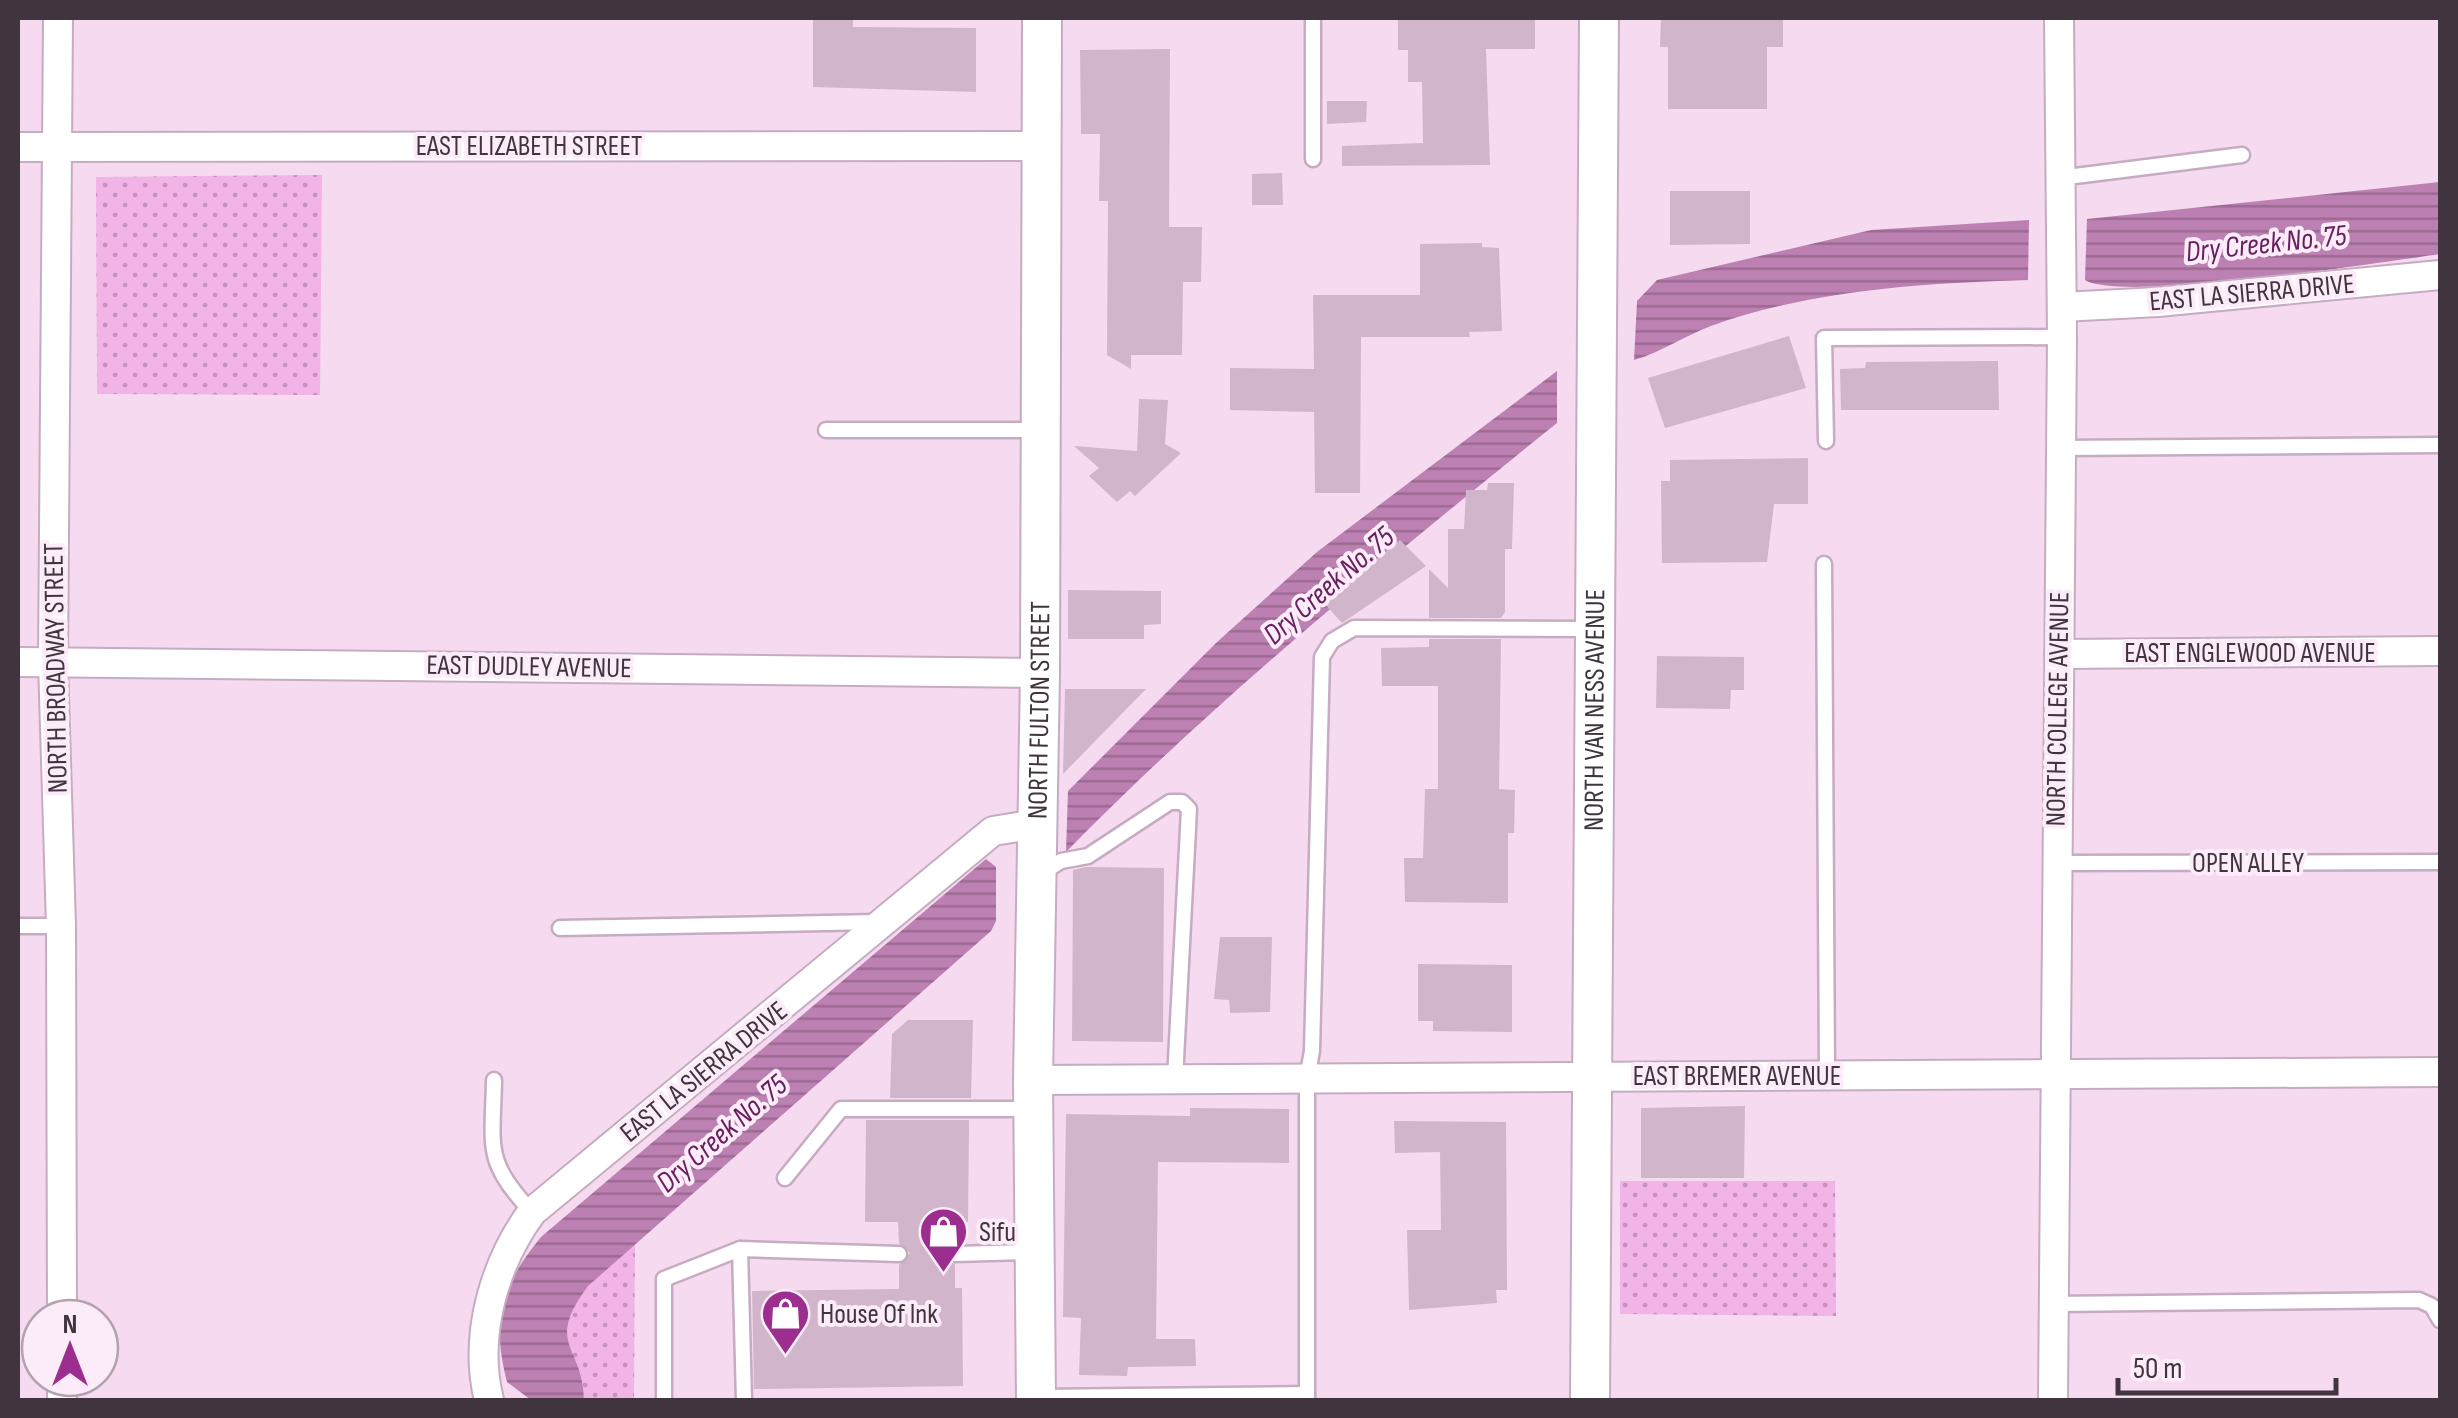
<svg xmlns="http://www.w3.org/2000/svg" width="2458" height="1418" viewBox="0 0 2458 1418" font-family="'Sofia Sans Condensed',sans-serif">
<defs>
<pattern id="grass-dots" width="8" height="8" patternUnits="userSpaceOnUse" patternTransform="scale(2.5)"><rect width="8" height="8" fill="#f2b3e6"/><path d="M2 2h.1M6 6h.1" fill="none" stroke="#c592bc" stroke-width="1.8" stroke-linecap="round"/></pattern>
<pattern id="water-rules" width="6" height="5" patternUnits="userSpaceOnUse" patternTransform="scale(2.5)"><rect width="6" height="5" fill="#bd80b2"/><path d="M0 2.5h6" fill="none" stroke="#9b6a92"/></pattern>
</defs>
<rect width="100%" height="100%" fill="#f6daf0"/>
<g fill="url(#grass-dots)">
<path d="M 322,175 L 320,395 L 97,394 L 96,177 Z"/>
<path d="M 1620,1181 L 1835,1181 L 1836,1316 L 1620,1314 Z"/>
<path d="M 635,1243 L 634,1400 L 584,1400 C 583,1379 570,1362 567,1341 C 560,1298 607,1268 635,1243 Z"/>
</g>
<g fill="url(#water-rules)">
<path d="M 2440,182 L 2440,254 C 2383,262 2121,303 2085,280 L 2087,219 Z"/>
<path d="M 2029,220 L 2028,280 C 1923,283 1811,290 1711,326 C 1684,336 1662,352 1634,360 L 1637,301 L 1657,280 L 1871,230 Z"/>
<path d="M 1557,371 L 1557,423 C 1387,560 1219,696 1066,852 L 1068,791 L 1216,643 L 1317,552 Z"/>
<path d="M 986,859 L 996,867 L 996,921 L 991,931 L 588,1286 C 544,1346 583,1344 584,1400 L 531,1400 L 507,1382 C 491,1319 501,1286 541,1237 Z"/>
</g>
<g fill="#d1b6cb">
<path d="M 813,18 L 853,18 L 853,27 L 976,28 L 976,92 L 813,87 Z"/>
<path d="M 1398,18 L 1535,18 L 1535,49 L 1486,49 L 1490,165 L 1342,166 L 1342,146 L 1423,143 L 1422,82 L 1408,82 L 1408,50 L 1398,50 Z"/>
<path d="M 1661,18 L 1783,18 L 1783,47 L 1767,47 L 1767,109 L 1668,109 L 1668,47 L 1660,47 Z"/>
<path d="M 1170,49 L 1169,227 L 1202,227 L 1201,282 L 1183,282 L 1182,355 L 1131,355 L 1131,369 L 1107,355 L 1108,201 L 1099,201 L 1100,134 L 1081,134 L 1080,50 Z"/>
<path d="M 1327,101 L 1367,101 L 1366,122 L 1327,124 Z"/>
<path d="M 1282,173 L 1283,205 L 1252,205 L 1252,174 Z"/>
<path d="M 1670,191 L 1750,191 L 1750,244 L 1670,245 Z"/>
<path d="M 1482,243 L 1482,247 L 1499,248 L 1502,331 L 1469,332 L 1470,337 L 1361,337 L 1360,493 L 1315,493 L 1314,412 L 1230,410 L 1230,368 L 1314,369 L 1313,295 L 1420,295 L 1420,244 Z"/>
<path d="M 1789,336 L 1806,388 L 1665,428 L 1648,378 Z"/>
<path d="M 1998,361 L 1999,410 L 1841,410 L 1840,369 L 1865,368 L 1866,362 Z"/>
<path d="M 1139,399 L 1168,400 L 1165,444 L 1181,453 L 1135,496 L 1130,491 L 1117,502 L 1089,476 L 1099,468 L 1074,446 L 1137,451 Z"/>
<path d="M 1808,458 L 1808,504 L 1774,504 L 1767,562 L 1662,563 L 1661,481 L 1670,481 L 1670,460 Z"/>
<path d="M 1488,483 L 1514,483 L 1512,549 L 1505,549 L 1505,612 L 1501,618 L 1429,618 L 1429,569 L 1448,588 L 1448,529 L 1464,529 L 1466,490 L 1487,490 Z"/>
<path d="M 1400,540 L 1426,566 L 1342,623 L 1323,602 Z"/>
<path d="M 1068,590 L 1161,591 L 1161,624 L 1144,625 L 1144,639 L 1068,639 Z"/>
<path d="M 1429,639 L 1501,639 L 1499,789 L 1515,790 L 1514,833 L 1508,833 L 1508,903 L 1405,902 L 1404,858 L 1423,858 L 1425,789 L 1438,789 L 1438,686 L 1382,686 L 1381,648 L 1429,647 Z"/>
<path d="M 1657,656 L 1744,657 L 1744,690 L 1731,690 L 1730,709 L 1656,708 Z"/>
<path d="M 1065,689 L 1146,689 L 1063,774 Z"/>
<path d="M 1086,867 L 1164,868 L 1163,1042 L 1072,1041 L 1073,870 Z"/>
<path d="M 1220,937 L 1272,937 L 1270,1012 L 1230,1013 L 1229,1000 L 1214,999 Z"/>
<path d="M 1418,964 L 1512,965 L 1512,1032 L 1433,1031 L 1433,1021 L 1418,1021 Z"/>
<path d="M 908,1020 L 973,1020 L 971,1098 L 890,1098 L 892,1034 Z"/>
<path d="M 1745,1106 L 1744,1178 L 1641,1178 L 1641,1108 Z"/>
<path d="M 1190,1108 L 1289,1109 L 1289,1163 L 1158,1162 L 1156,1339 L 1195,1339 L 1196,1366 L 1128,1367 L 1127,1376 L 1079,1375 L 1081,1318 L 1063,1317 L 1066,1114 L 1190,1116 Z"/>
<path d="M 866,1120 L 969,1120 L 968,1222 L 954,1222 L 955,1243 L 944,1253 L 955,1265 L 955,1288 L 962,1288 L 963,1386 L 754,1389 L 752,1291 L 899,1289 L 899,1265 L 910,1253 L 899,1243 L 898,1222 L 865,1222 Z"/>
<path d="M 1394,1121 L 1506,1122 L 1507,1290 L 1496,1290 L 1497,1303 L 1409,1310 L 1407,1230 L 1441,1230 L 1440,1152 L 1395,1153 Z"/>
</g>
<g fill="none" stroke-linecap="round" stroke-linejoin="round">
<defs>
<g id="service">
<path d="M 1313,18 L 1313,159"/>
<path d="M 2059,178 L 2242,155"/>
<path d="M 826,430 L 1040,430"/>
<path d="M 1826,441 L 1824,338 L 2062,337"/>
<path d="M 2061,448 L 2440,445"/>
<path d="M 1824,564 L 1827,1075"/>
<path d="M 2056,863 L 2440,862"/>
<path d="M 1042,873 L 1061,861 L 1088,856 L 1170,802 L 1182,802 L 1189,809 L 1175,1079"/>
<path d="M 18,926 L 61,926"/>
<path d="M 560,928 L 877,922"/>
<path d="M 494,1080 C 493,1146 483,1161 532,1212"/>
<path d="M 785,1178 L 841,1109 L 1033,1109"/>
<path d="M 740,1249 L 744,1400"/>
<path d="M 955,1254 L 1031,1252"/>
<path d="M 2054,1304 L 2419,1300 L 2432,1306 L 2440,1320"/>
<path d="M 1036,1397 L 1307,1394"/>
<path d="M 664,1400 L 664,1279 L 740,1249 L 899,1254"/>
<path d="M 1307,1400 L 1307,1078 L 1312,1051 L 1322,657 L 1332,641 L 1354,628 L 1594,629"/>
</g>
<g id="minor">
<path d="M 58,18 L 53,662 L 61,926 L 62,1318"/>
<path d="M 18,147 L 1040,146"/>
<path d="M 2062,307 L 2158,302 L 2440,275"/>
<path d="M 2059,654 L 2440,651"/>
<path d="M 18,662 L 1040,673"/>
<path d="M 1033,1080 L 2440,1072"/>
<path d="M 62,1378 L 62,1400"/>
<path d="M 489,1400 C 473,1336 494,1264 532,1212 L 993,831 L 1037,824"/>
<path d="M 2053,1400 L 2062,337 L 2059,18"/>
</g>
<g id="secondary">
<path id="s1" d="M 1036,1400 L 1033,1080 L 1040,673 L 1042,18"/>
<path id="s2" d="M 1590,1400 L 1599,18"/>
</g>
</defs>
<use href="#service" stroke="#c6acc1" stroke-width="19"/>
<use href="#minor" stroke="#c6acc1" stroke-width="32"/>
<use href="#secondary" stroke="#c6acc1" stroke-width="42"/>
<use href="#service" stroke="#fff" stroke-width="14"/>
<use href="#minor" stroke="#fff" stroke-width="28"/>
<use href="#secondary" stroke="#fff" stroke-width="38"/>
</g>
<defs>
<symbol id="shop-pin" viewBox="-11 -11 22 30"><path d="M0 17L-7.5 6A9.5 9.5 0 1 1 7.5 6Z" fill="#9b2e8e" stroke="#fcebf8"/><path d="M-5-2.5h2.3a2.7 3.5 0 0 1 5.4 0H5L5.5 6h-11ZM-1.5-2.5h3a1.5 2.3 0 0 0-3 0Z" fill="#fff"/></symbol>
</defs>
<g fill-rule="evenodd">
<use href="#shop-pin" x="916" y="1204" width="55" height="75"/>
<use href="#shop-pin" x="758" y="1286" width="55" height="75"/>
</g>
<g text-anchor="middle" dominant-baseline="central" stroke-width="8" stroke-linejoin="round" paint-order="stroke">
<g font-size="28" fill="#40353e" stroke="#fcebf8">
<text x="529" y="146">EAST ELIZABETH STREET</text>
<text transform="translate(2252 293) rotate(-5)">EAST LA SIERRA DRIVE</text>
<text x="2250" y="653">EAST ENGLEWOOD AVENUE</text>
<text transform="translate(529 667) rotate(1)">EAST DUDLEY AVENUE</text>
<text transform="translate(56 668) rotate(-91)">NORTH BROADWAY STREET</text>
<text stroke="none"><textPath href="#s1" startOffset="690">NORTH FULTON STREET</textPath></text>
<text stroke="none"><textPath href="#s2" startOffset="690">NORTH VAN NESS AVENUE</textPath></text>
<text transform="translate(2058 709) rotate(-89)">NORTH COLLEGE AVENUE</text>
<text x="2248" y="863">OPEN ALLEY</text>
<text transform="translate(704 1072) rotate(-39)">EAST LA SIERRA DRIVE</text>
<text x="1737" y="1076">EAST BREMER AVENUE</text>
</g>
<g font-size="28" fill="#40353e" stroke="#fcebf8" text-anchor="start">
<text x="979" y="1232">Sifu</text>
<text x="820" y="1314">House Of Ink</text>
</g>
<g font-size="30" font-style="italic" fill="#671e5e" stroke="#fcebf8">
<text transform="translate(2266 244) rotate(-6)">Dry Creek No. 75</text>
<text transform="translate(1329 586) rotate(-41)">Dry Creek No. 75</text>
<text transform="translate(722 1134) rotate(-41)">Dry Creek No. 75</text>
</g>
</g>
<rect width="2458" height="1418" fill="none" stroke="#40353e" stroke-width="40"/>
<g transform="translate(70 1348)"><circle r="48" fill="#fcebf8" stroke="#b1a2ae" stroke-width="2.5"/>
<path d="M0-8L18 38L0 25L-18 38Z" fill="#9b2e8e"/>
<text y="-15" font-size="28" font-weight="bold" text-anchor="middle" fill="#40353e">N</text>
</g>
<path d="M2118 1378v15h218v-15" fill="none" stroke="#40353e" stroke-width="5"/>
<text x="2133" y="1378" font-size="30" fill="#40353e" stroke="#fcebf8" stroke-width="8" paint-order="stroke">50 m</text>
</svg>
